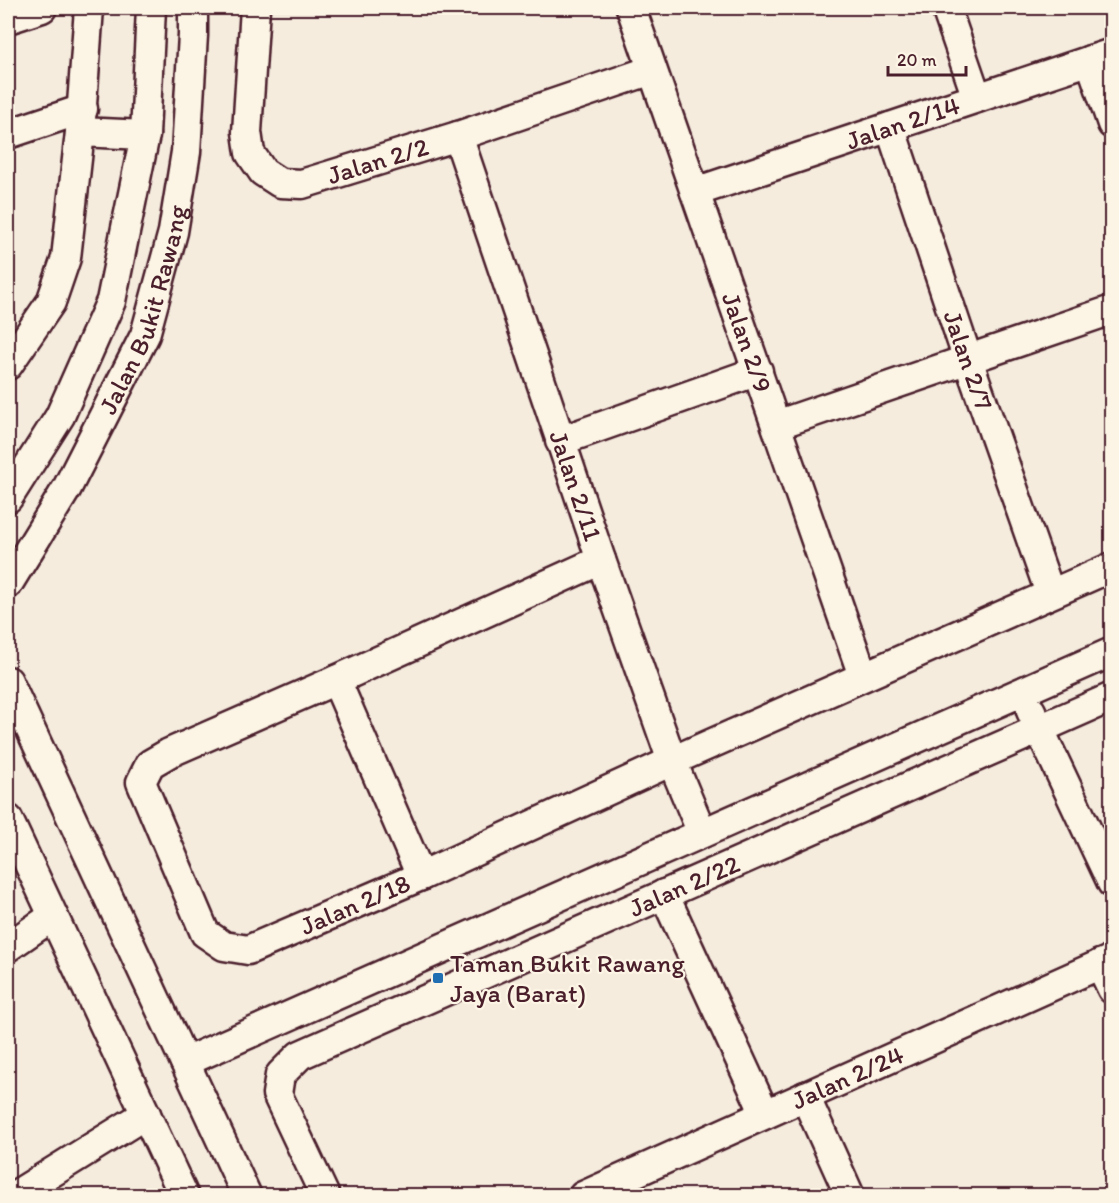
<svg xmlns="http://www.w3.org/2000/svg" width="1119" height="1203" viewBox="0 0 1119 1203" font-family="Itim,sans-serif">
<rect width="100%" height="100%" fill="#f5ecde"/>
<filter id="ink" filterUnits="userSpaceOnUse"><feTurbulence type="fractalNoise" baseFrequency=".0167" numOctaves="2"/><feDisplacementMap in="SourceGraphic" scale="12" xChannelSelector="R" yChannelSelector="G"/><feConvolveMatrix kernelMatrix="1 2 1 2 8 2 1 2 1" color-interpolation-filters="sRGB"/></filter>
<g filter="url(#ink)">
<g fill="none" stroke-linecap="round" stroke-linejoin="round">
<defs>
<g id="minor">
<path id="s1" d="M 255,8 L 247,132 L 250,153 L 263,172 L 280,183 L 302,184 L 458,136 L 652,70"/>
<path id="s2" d="M 631,8 L 863,676"/>
<path d="M 946,8 L 977,98"/>
<path d="M 8,19 L 42,8"/>
<path d="M 1090,60 L 1112,124"/>
<path id="s3" d="M 890,127 L 968,360 L 1050,593"/>
<path d="M 80,132 L 89,8"/>
<path d="M 8,134 L 83,109"/>
<path id="s4" d="M 458,136 L 601,560 L 672,761 L 702,833"/>
<path id="s5" d="M 695,192 L 1112,53"/>
<path d="M 8,365 L 51,302 L 66,258 L 80,132 L 145,135"/>
<path d="M 776,425 L 1112,310"/>
<path d="M 560,441 L 758,371"/>
<path d="M 8,498 L 60,416 L 111,301 L 145,135 L 151,8"/>
<path id="s6" d="M 601,560 L 336,680 L 169,753 L 150,764 L 141,782 L 205,933 L 224,946 L 248,950 L 421,876 L 672,761 L 1112,567"/>
<path id="s7" d="M 8,584 L 67,488 L 145,335 L 173,232 L 186,152 L 193,35 L 193,8"/>
<path d="M 336,680 L 421,876"/>
<path d="M 8,681 L 247,1196"/>
<path d="M 1031,711 L 1112,883"/>
<path d="M 8,819 L 184,1196"/>
<path d="M 664,894 L 765,1114"/>
<path d="M 8,947 L 53,916"/>
<path d="M 1100,964 L 1112,989"/>
<path d="M 185,1062 L 1112,652"/>
<path d="M 805,1096 L 850,1196"/>
<path d="M 14,1196 L 146,1114"/>
<path id="s8" d="M 325,1196 L 277,1094 L 280,1075 L 300,1055 L 1112,697"/>
<path id="s9" d="M 583,1196 L 1112,959"/>
</g>
</defs>
<use href="#minor" stroke="#4a1f2b" stroke-width="33"/>
<use href="#minor" stroke="#fcf5e5" stroke-width="28"/>
</g>
</g>
<rect fill="#1f6fb2" stroke="#fcf5e5" stroke-width="2" x="432" y="972" width="12" height="12" rx="3"/>
<g text-anchor="middle" dominant-baseline="central" stroke-width="4.5" stroke-linejoin="round" paint-order="stroke">
<g font-size="26" fill="#4a1f2b" stroke="#fcf5e5">
<text stroke="none"><textPath href="#s5" startOffset="219">Jalan 2/14</textPath></text>
<text stroke="none"><textPath href="#s1" startOffset="290">Jalan 2/2</textPath></text>
<text stroke="none"><textPath href="#s7" startOffset="308">Jalan Bukit Rawang</textPath></text>
<text stroke="none"><textPath href="#s2" startOffset="354">Jalan 2/9</textPath></text>
<text stroke="none"><textPath href="#s3" startOffset="246">Jalan 2/7</textPath></text>
<text stroke="none"><textPath href="#s4" startOffset="369">Jalan 2/11</textPath></text>
<text stroke="none"><textPath href="#s8" startOffset="580">Jalan 2/22</textPath></text>
<text stroke="none"><textPath href="#s6" startOffset="843">Jalan 2/18</textPath></text>
<text stroke="none"><textPath href="#s9" startOffset="290">Jalan 2/24</textPath></text>
</g>
<g font-size="26" fill="#4a1f2b" stroke="#fcf5e5" text-anchor="start">
<text x="450" y="963">Taman Bukit Rawang<tspan x="450" dy="30">Jaya (Barat)</tspan></text>
</g>
</g>
<rect width="1119" height="1203" fill="none" stroke="#fcf5e5" stroke-width="30"/>
<rect x="15" y="15" width="1089" height="1173" fill="none" stroke="#4a1f2b" stroke-width="2" filter="url(#ink)"/>
<path d="M888 66v9h78v-9" fill="none" stroke="#4a1f2b" stroke-width="3"/>
<text x="897" y="66" font-size="18" fill="#4a1f2b" stroke="#fcf5e5" stroke-width="4.5" paint-order="stroke">20 m</text>
</svg>
